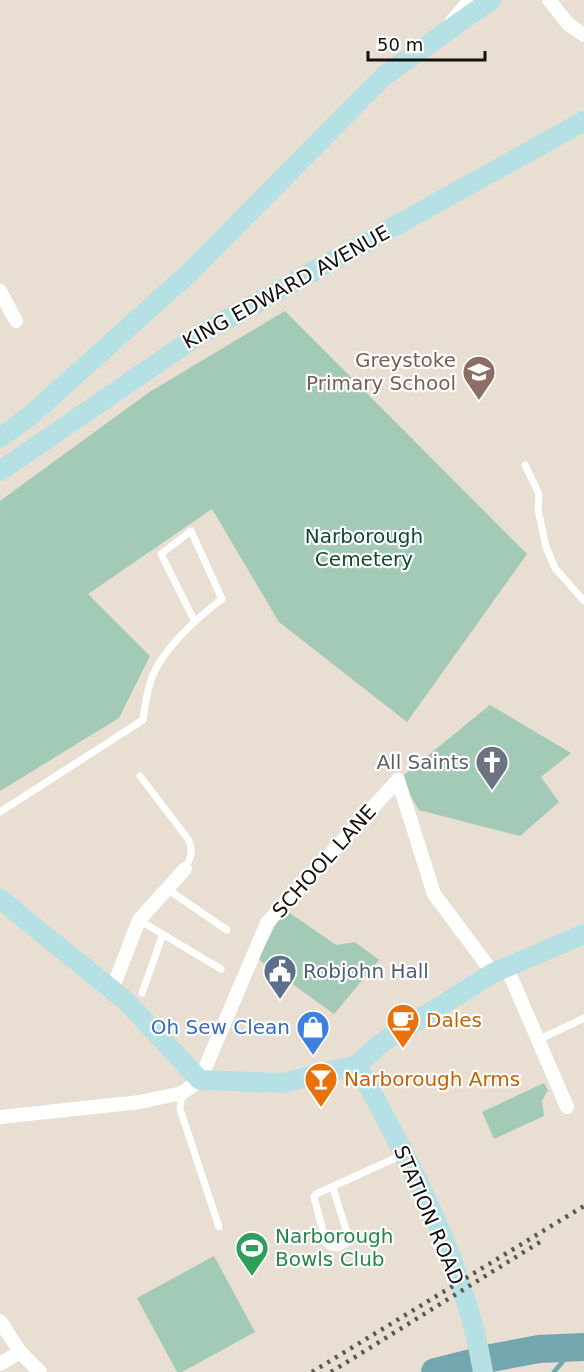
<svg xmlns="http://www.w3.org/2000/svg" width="584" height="1372" viewBox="0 0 584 1372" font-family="'DejaVu Sans',sans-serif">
<rect width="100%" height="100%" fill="#e8ded2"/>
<g fill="#a2cab6">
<path d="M 285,311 L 527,554 L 407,722 L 279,622 L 212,509 L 88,594 L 150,656 L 119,718 L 0,791 L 0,501 L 148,393 Z"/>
<path d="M 490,705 L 571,753 L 541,777 L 559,802 L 520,836 L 419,810 L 405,787 L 404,775 Z"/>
<path d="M 284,909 L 336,945 L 355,942 L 379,960 L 334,1014 L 258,959 Z"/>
<path d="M 544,1083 L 548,1090 L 542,1101 L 544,1116 L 494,1139 L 482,1112 Z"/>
<path d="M 214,1256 L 255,1332 L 182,1372 L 177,1372 L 137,1298 Z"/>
</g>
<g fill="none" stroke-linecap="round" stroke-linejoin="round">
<path stroke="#73a6ae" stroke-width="4.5" d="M 554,1372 L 574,1348"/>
<path stroke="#73a6ae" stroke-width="28" d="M 435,1372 L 491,1358 L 539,1349 L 584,1347"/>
<g stroke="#fff" stroke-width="7">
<path d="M 525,465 L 539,494 L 538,509 L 546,547 L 555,568 L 584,601"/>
<path d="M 140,776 L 188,839 C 194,851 191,857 185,869"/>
<path d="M 0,812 L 143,720 C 145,704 147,689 153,675 C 164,648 199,616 222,599 L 191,531 L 161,554 L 194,620"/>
<path d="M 167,889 L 227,930"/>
<path d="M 139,920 L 221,969"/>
<path d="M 142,993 L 163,934"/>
<path d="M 538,1040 L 584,1018"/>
<path d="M 182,1093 L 180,1109 L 219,1227"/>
<path d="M 333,1188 L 349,1239 L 349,1242 L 337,1248 L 329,1246 L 326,1243 L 314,1197 L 316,1194 L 402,1155"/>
</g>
<g stroke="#fff" stroke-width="14">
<path d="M 549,0 L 568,24 L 584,35"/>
<path d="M 452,21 L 470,0"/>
<path d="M 0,291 L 16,321"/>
<path d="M 398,780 L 434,894 L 493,973"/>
<path d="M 507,968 L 567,1107"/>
<path d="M 112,990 L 139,920 L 185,869"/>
<path d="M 0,1117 L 140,1102 L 182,1093 L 200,1080 L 267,923 L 398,780"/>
<path d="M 0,1321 L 20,1352 L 40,1372"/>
<path d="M 0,1364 L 20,1352"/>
</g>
<g stroke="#b5e1e4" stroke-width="20">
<path d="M 0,438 L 31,415 L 190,272 L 384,76 L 491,0"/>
<path d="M 0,471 L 197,336 L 584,121"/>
<path d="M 0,899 L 126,1001 L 200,1080 L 282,1083 L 357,1065"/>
<path d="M 357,1065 C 409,1162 465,1262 483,1372"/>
<path d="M 357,1065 L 380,1044 L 493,973 L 584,934"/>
</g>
<g stroke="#5d5751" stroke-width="4.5" stroke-dasharray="3 6" stroke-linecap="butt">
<path d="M 312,1372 L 584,1206"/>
<path d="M 331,1372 L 540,1242"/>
</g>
</g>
<defs>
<symbol id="school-pin" viewBox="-11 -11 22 30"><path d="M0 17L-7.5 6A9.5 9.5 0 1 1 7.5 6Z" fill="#8d6e63" stroke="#fff"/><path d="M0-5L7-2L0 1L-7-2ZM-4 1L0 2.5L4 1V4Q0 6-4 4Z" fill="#fff"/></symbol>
<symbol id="church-pin" viewBox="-11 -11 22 30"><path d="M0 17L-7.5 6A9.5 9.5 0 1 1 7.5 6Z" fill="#6b7280" stroke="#fff"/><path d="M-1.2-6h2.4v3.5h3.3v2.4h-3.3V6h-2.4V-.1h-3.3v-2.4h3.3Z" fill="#fff"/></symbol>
<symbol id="civic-pin" viewBox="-11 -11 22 30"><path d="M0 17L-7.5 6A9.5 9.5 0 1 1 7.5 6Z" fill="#5c6f8a" stroke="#fff"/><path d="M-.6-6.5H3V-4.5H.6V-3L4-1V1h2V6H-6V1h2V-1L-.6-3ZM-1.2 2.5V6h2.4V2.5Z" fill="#fff"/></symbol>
<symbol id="cafe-pin" viewBox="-11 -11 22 30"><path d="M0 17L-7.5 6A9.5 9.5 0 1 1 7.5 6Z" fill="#e8710a" stroke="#fff"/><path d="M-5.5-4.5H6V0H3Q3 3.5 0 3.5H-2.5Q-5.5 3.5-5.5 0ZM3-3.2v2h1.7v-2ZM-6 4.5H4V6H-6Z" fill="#fff"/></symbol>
<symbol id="shop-pin" viewBox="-11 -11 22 30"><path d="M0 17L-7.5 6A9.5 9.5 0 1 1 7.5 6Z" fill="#3f7fe0" stroke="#fff"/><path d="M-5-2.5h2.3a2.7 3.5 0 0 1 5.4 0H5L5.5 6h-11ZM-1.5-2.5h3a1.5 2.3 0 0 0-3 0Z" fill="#fff"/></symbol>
<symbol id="bar-pin" viewBox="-11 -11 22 30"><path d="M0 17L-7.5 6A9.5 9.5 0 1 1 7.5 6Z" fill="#e8710a" stroke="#fff"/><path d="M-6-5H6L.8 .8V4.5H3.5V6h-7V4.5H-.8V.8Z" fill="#fff"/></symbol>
<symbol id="stadium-pin" viewBox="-11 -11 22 30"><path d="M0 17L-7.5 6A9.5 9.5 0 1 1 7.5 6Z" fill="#2e9e5b" stroke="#fff"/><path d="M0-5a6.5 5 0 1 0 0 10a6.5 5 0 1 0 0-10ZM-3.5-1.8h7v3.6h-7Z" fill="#fff"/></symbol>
</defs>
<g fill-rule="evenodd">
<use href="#school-pin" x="460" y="353" width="38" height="52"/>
<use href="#church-pin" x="473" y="743" width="38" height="52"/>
<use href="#civic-pin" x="261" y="952" width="38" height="52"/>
<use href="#cafe-pin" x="384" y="1001" width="38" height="52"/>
<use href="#shop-pin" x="294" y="1008" width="38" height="52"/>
<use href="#bar-pin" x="302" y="1060" width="38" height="52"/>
<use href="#stadium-pin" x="233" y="1229" width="38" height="52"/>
</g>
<g text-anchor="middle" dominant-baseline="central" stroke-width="4.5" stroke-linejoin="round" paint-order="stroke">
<g font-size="20" fill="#14100d" stroke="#fff">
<text transform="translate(286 287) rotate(-29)">KING EDWARD AVENUE</text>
<text transform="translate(324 861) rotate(-48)">SCHOOL LANE</text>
<text transform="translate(429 1215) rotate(67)">STATION ROAD</text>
</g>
<g font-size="20" fill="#785e54" stroke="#fff" text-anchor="end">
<text x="456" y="360">Greystoke<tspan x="456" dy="23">Primary School</tspan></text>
</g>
<g font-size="20" fill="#104934" stroke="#fff">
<text x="364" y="536">Narborough<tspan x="364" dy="23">Cemetery</tspan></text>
</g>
<g font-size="20" fill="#5b616d" stroke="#fff" text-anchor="end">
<text x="469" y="762">All Saints</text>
</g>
<g font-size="20" fill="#4e5e75" stroke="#fff" text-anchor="start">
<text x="303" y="971">Robjohn Hall</text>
</g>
<g font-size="20" fill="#c56008" stroke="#fff" text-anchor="start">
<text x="426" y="1020">Dales</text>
<text x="344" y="1079">Narborough Arms</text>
</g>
<g font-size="20" fill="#366cbe" stroke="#fff" text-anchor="end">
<text x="290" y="1027">Oh Sew Clean</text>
</g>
<g font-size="20" fill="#27864d" stroke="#fff" text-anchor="start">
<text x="275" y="1236">Narborough<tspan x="275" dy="23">Bowls Club</tspan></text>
</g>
</g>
<path d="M368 51v9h117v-9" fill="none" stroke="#14100d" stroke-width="3"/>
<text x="377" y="51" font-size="18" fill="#14100d" stroke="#ffffff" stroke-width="4.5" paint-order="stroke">50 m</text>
</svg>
